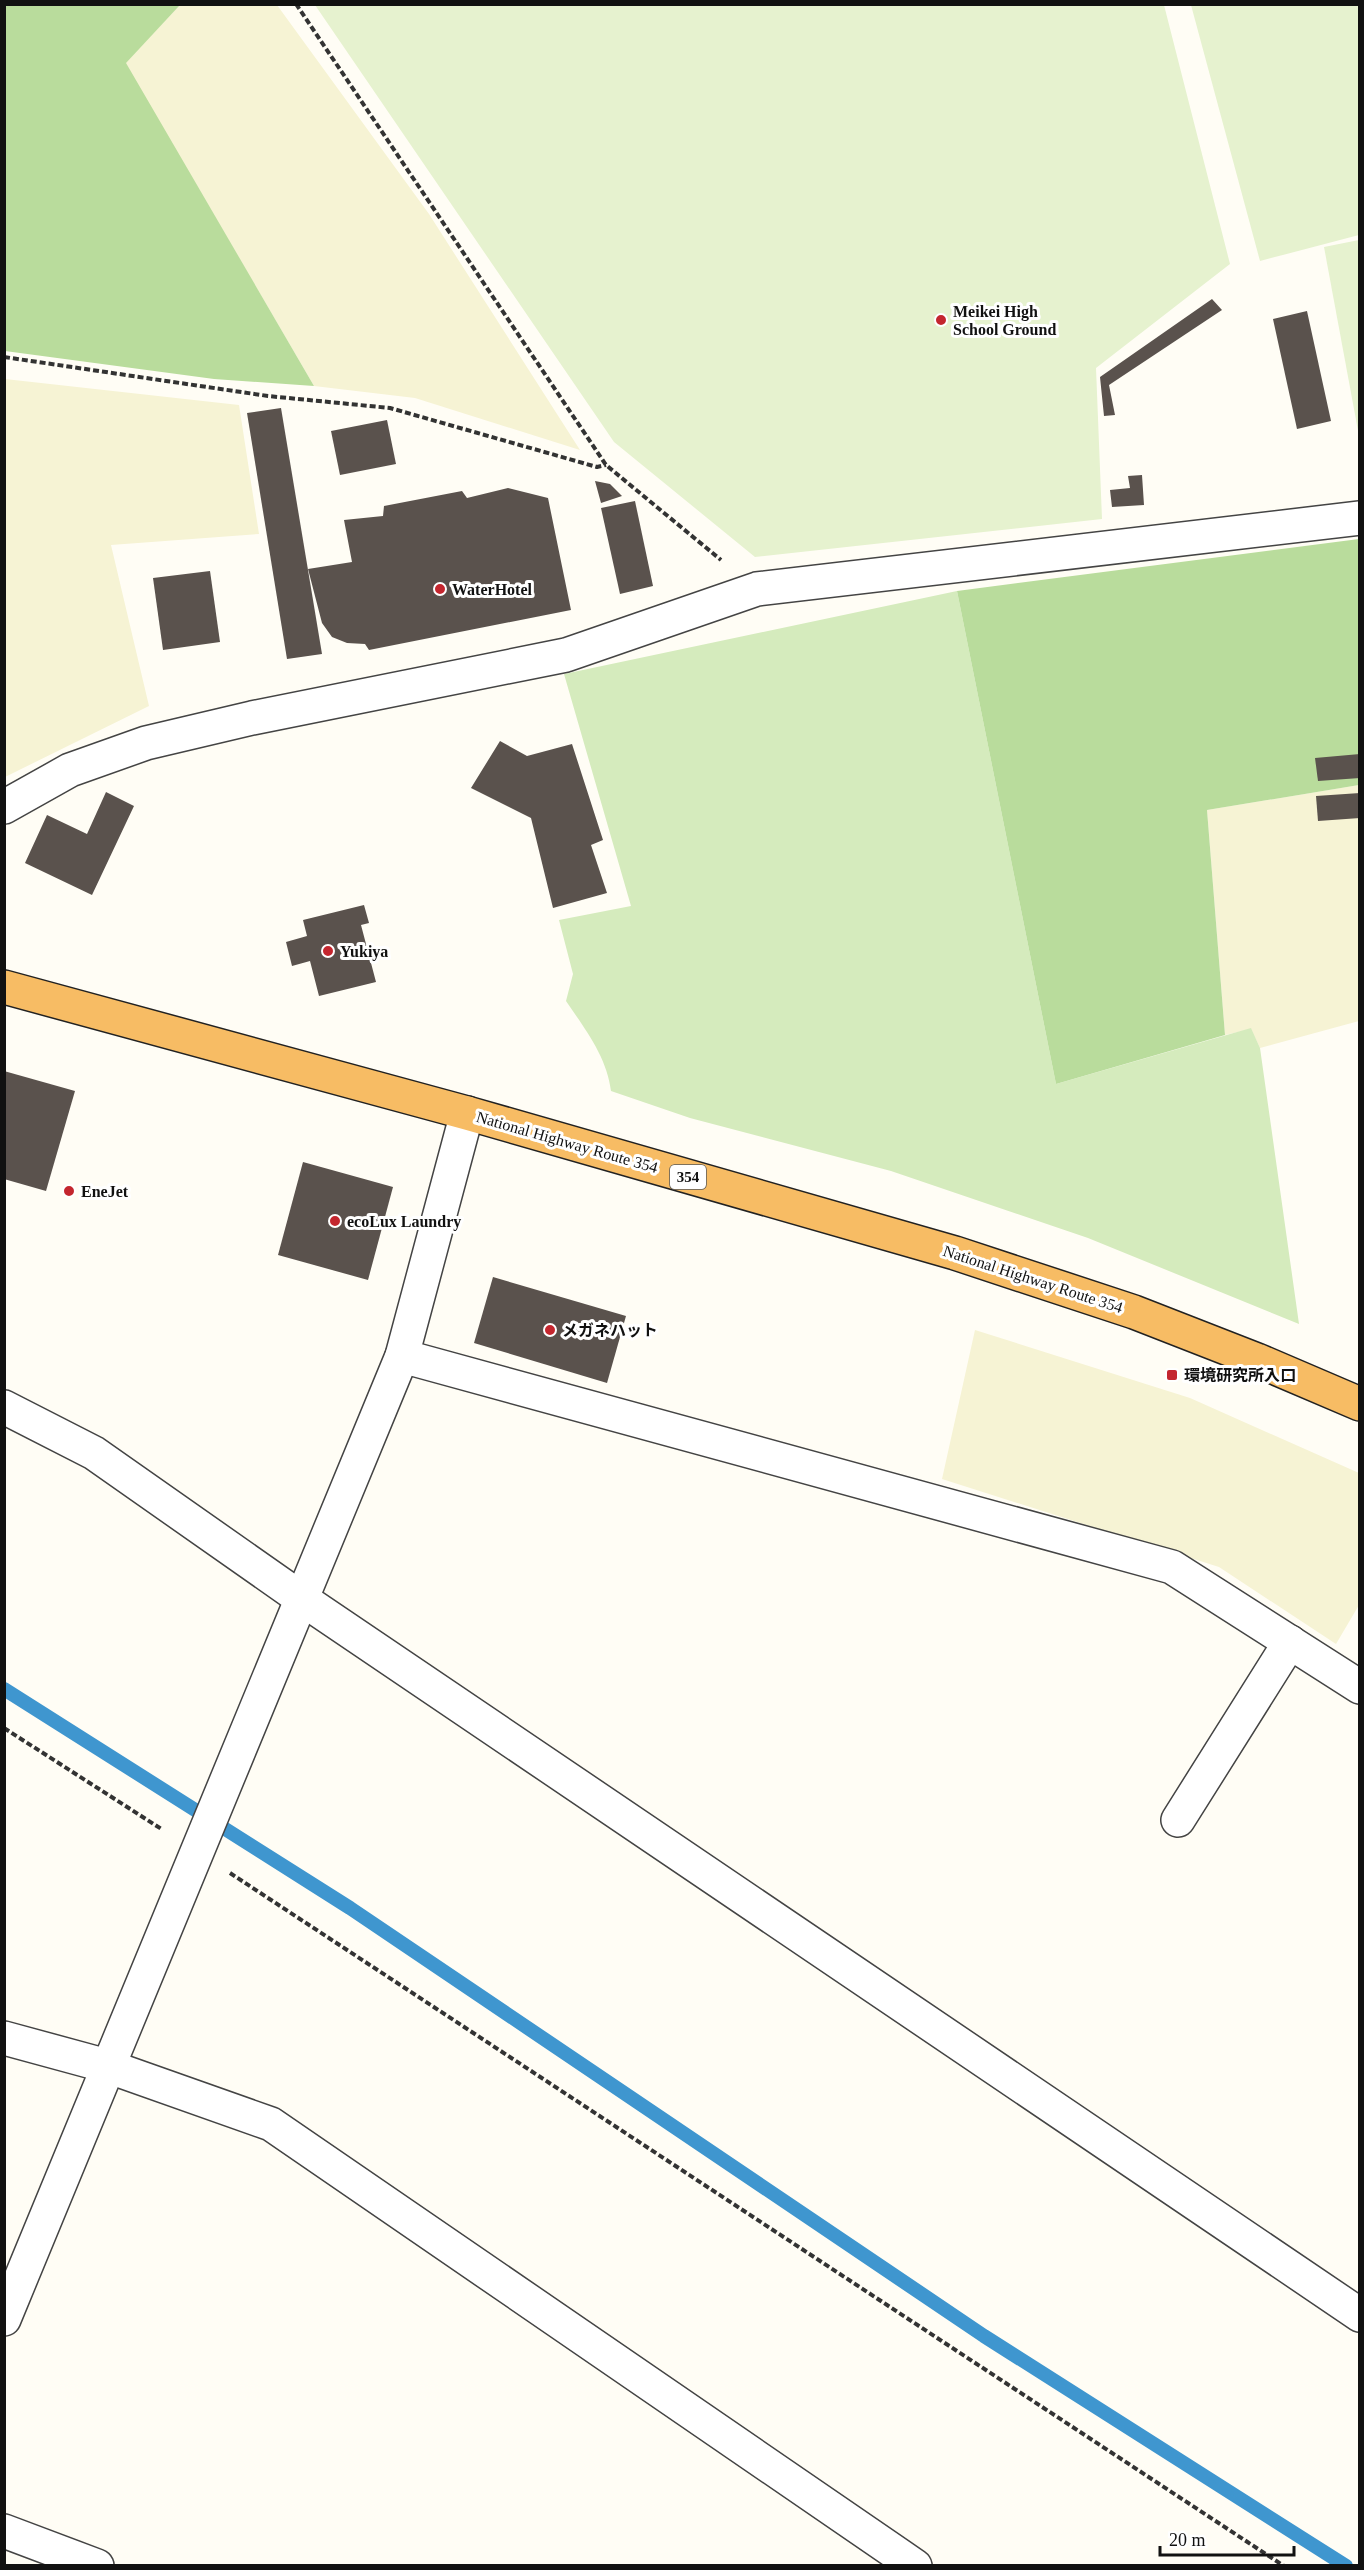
<svg xmlns="http://www.w3.org/2000/svg" width="1364" height="2570" viewBox="0 0 1364 2570" font-family="'Times New Roman','Noto Sans JP',serif">
<rect width="100%" height="100%" fill="#fffdf5"/>
<g fill="#f6f3d4">
<path d="M 180,5 L 277,5 L 429,214 L 580,450 L 415,398 L 314,386 L 125,63 Z"/>
<path d="M 5,379 L 239,405 L 259,534 L 111,545 L 149,706 L 5,777 Z"/>
<path d="M 1359,785 L 1359,1021 L 1260,1048 L 1251,1029 L 1225,1035 L 1207,810 Z"/>
<path d="M 975,1330 L 1190,1398 L 1359,1473 L 1359,1605 L 1336,1644 L 1219,1567 L 942,1479 Z"/>
</g>
<path fill="#d5ebbd" d="M 957,591 L 1056,1084 L 1251,1028 L 1260,1048 L 1299,1324 L 1088,1238 L 891,1171 L 690,1118 L 611,1091 C 607,1057 585,1029 566,1001 L 573,974 L 559,920 L 631,906 L 564,674 Z"/>
<g fill="#b9dc9c">
<path d="M 5,4 L 180,5 L 126,63 L 314,386 L 214,379 L 5,351 Z"/>
<path d="M 1359,539 L 1359,785 L 1207,810 L 1225,1035 L 1056,1084 L 957,591 Z"/>
</g>
<g fill="#e6f2cf">
<path d="M 315,5 L 1164,5 L 1230,264 L 1096,368 L 1102,519 L 755,557 L 614,442 Z"/>
<path d="M 1191,5 L 1359,5 L 1359,235 L 1260,261 Z"/>
<path d="M 1359,240 L 1360,240 L 1359,436 L 1324,247 Z"/>
</g>
<g fill="none" stroke-linecap="round" stroke-linejoin="round">
<path stroke="#3f96cf" stroke-width="14" d="M 4,1689 L 350,1908 L 984,2336 L 1346,2566"/>
</g>
<g fill="#5a524d">
<path d="M 1212,299 L 1222,310 L 1109,385 L 1115,415 L 1104,416 L 1100,377 Z"/>
<path d="M 1307,311 L 1331,421 L 1297,429 L 1273,319 Z"/>
<path d="M 281,408 L 322,654 L 287,659 L 247,413 Z"/>
<path d="M 387,420 L 396,464 L 340,475 L 331,431 Z"/>
<path d="M 1142,475 L 1144,505 L 1112,507 L 1110,490 L 1130,488 L 1128,476 Z"/>
<path d="M 595,481 L 610,484 L 622,496 L 601,503 Z"/>
<path d="M 508,488 L 548,498 L 571,610 L 369,650 L 365,644 L 347,643 L 332,637 L 322,623 L 308,569 L 352,562 L 344,520 L 383,516 L 384,506 L 462,491 L 467,498 Z"/>
<path d="M 635,501 L 653,586 L 620,594 L 601,508 Z"/>
<path d="M 210,571 L 220,642 L 163,650 L 153,578 Z"/>
<path d="M 500,741 L 527,756 L 572,744 L 603,840 L 591,845 L 607,893 L 553,908 L 531,818 L 471,788 Z"/>
<path d="M 1360,754 L 1360,778 L 1318,781 L 1315,758 Z"/>
<path d="M 106,792 L 134,806 L 92,895 L 25,863 L 47,815 L 87,834 Z"/>
<path d="M 1360,793 L 1360,818 L 1318,821 L 1316,796 Z"/>
<path d="M 364,905 L 369,923 L 361,925 L 376,982 L 319,996 L 310,961 L 292,966 L 286,942 L 307,936 L 303,920 Z"/>
<path d="M 4,1071 L 75,1091 L 46,1191 L 4,1179 Z"/>
<path d="M 303,1162 L 393,1187 L 368,1280 L 278,1255 Z"/>
<path d="M 493,1277 L 626,1316 L 607,1383 L 474,1343 Z"/>
</g>
<g fill="none" stroke-linecap="round" stroke-linejoin="round">
<defs>
<g id="minor">
<path d="M 402,1356 L 1172,1567 L 1360,1687"/>
<path d="M 4,1407 L 94,1453 L 302,1599 L 1360,2315"/>
<path d="M 1178,1820 L 1290,1642"/>
<path d="M 4,2038 L 107,2066 L 271,2124 L 915,2566"/>
<path d="M 4,2319 L 402,1356 L 467,1113"/>
<path d="M 4,2531 L 97,2566"/>
</g>
<path id="tertiary" d="M 4,807 L 70,770 L 146,743 L 252,718 L 566,655 L 757,589 L 1360,518"/>
<path id="trunk" d="M 4,987 L 467,1113 L 955,1253 L 1134,1312 L 1257,1360 L 1360,1404"/>
</defs>
<use href="#minor" stroke="#444" stroke-width="36"/>
<use href="#tertiary" stroke="#444" stroke-width="36"/>
<use href="#trunk" stroke="#222" stroke-width="36"/>
<g stroke="#333" stroke-width="4" stroke-dasharray="6 3" stroke-linecap="butt">
<path d="M 296,4 L 606,465 L 721,560"/>
<path d="M 4,357 L 268,396 L 390,408 L 597,467 L 606,465"/>
<path d="M 4,1728 L 163,1830"/>
<path d="M 230,1873 L 1284,2566"/>
</g>
<use href="#minor" stroke="#fff" stroke-width="33"/>
<use href="#tertiary" stroke="#fff" stroke-width="33"/>
<use href="#trunk" stroke="#f7bc64" stroke-width="33"/>
</g>
<g fill="#c4262e" stroke="#fff" stroke-width="2">
<circle cx="941" cy="320" r="6"/>
<circle cx="440" cy="589" r="6"/>
<circle cx="328" cy="951" r="6"/>
<circle cx="69" cy="1191" r="6"/>
<circle cx="335" cy="1221" r="6"/>
<circle cx="550" cy="1330" r="6"/>
<rect x="1166" y="1369" width="12" height="12" rx="3"/>
</g>
<g text-anchor="middle" dominant-baseline="central" stroke-width="6" stroke-linejoin="round" paint-order="stroke">
<rect fill="#fff" stroke="#585858" stroke-width="1.5" x="670" y="1165" width="36" height="24" rx="4.5"/>
<g font-size="15" font-weight="bold" fill="#111">
<text x="688" y="1177">354</text>
</g>
<g font-size="16" font-weight="bold" fill="#111" stroke="#fff" text-anchor="start">
<text x="953" y="311">Meikei High<tspan x="953" dy="18">School Ground</tspan></text>
<text x="452" y="589">WaterHotel</text>
<text x="340" y="951">Yukiya</text>
<text x="81" y="1191">EneJet</text>
<text x="347" y="1221">ecoLux Laundry</text>
<text x="562" y="1330">メガネハット</text>
<text x="1184" y="1375">環境研究所入口</text>
</g>
<g font-size="16" fill="#111" stroke="#fff">
<text transform="translate(567 1142) rotate(16)">National Highway Route 354</text>
<text transform="translate(1033 1279) rotate(18)">National Highway Route 354</text>
</g>
</g>
<rect width="1364" height="2570" fill="none" stroke="#111111" stroke-width="12"/>
<path d="M1160 2546v9h134v-9" fill="none" stroke="#111111" stroke-width="3"/>
<text x="1169" y="2546" font-size="18" fill="#111111" stroke="#ffffff" stroke-width="4.5" paint-order="stroke">20 m</text>
</svg>
